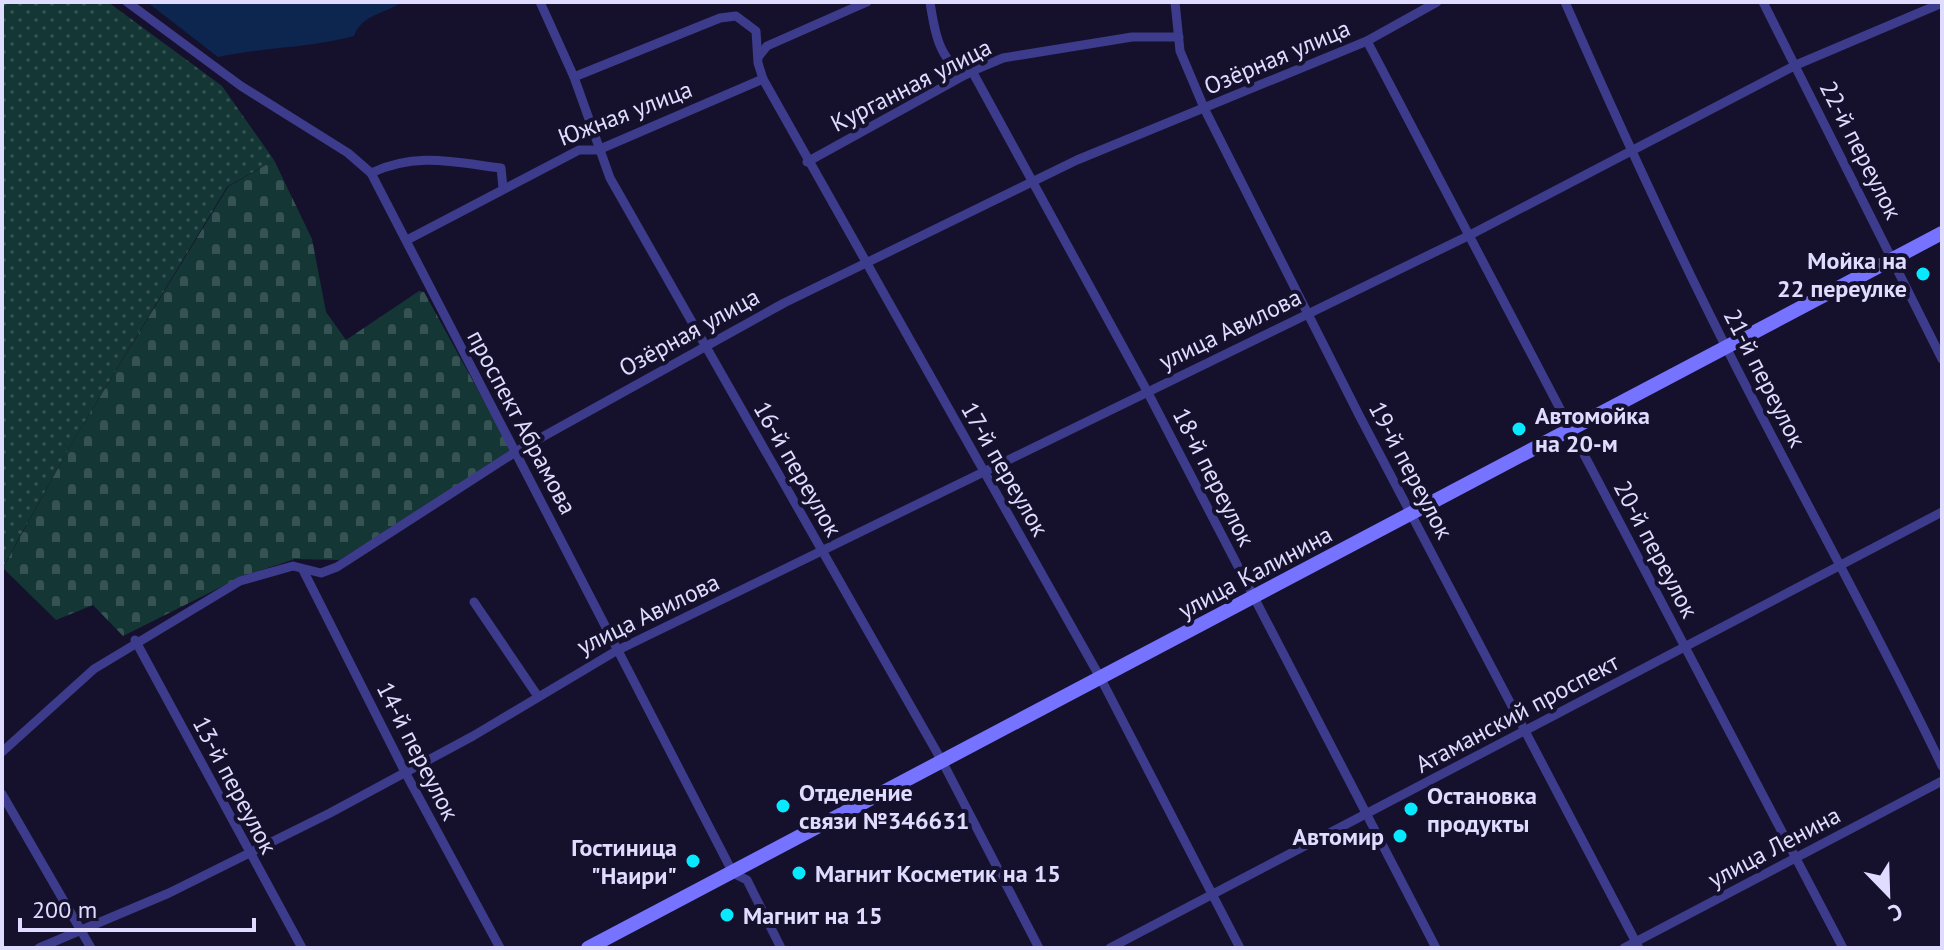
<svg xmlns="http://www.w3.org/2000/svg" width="1944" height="950" viewBox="0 0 1944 950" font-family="'PT Sans',sans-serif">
<defs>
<pattern id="grass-dots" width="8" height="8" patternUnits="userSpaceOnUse" patternTransform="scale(2)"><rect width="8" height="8" fill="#143635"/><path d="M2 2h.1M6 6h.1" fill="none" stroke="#365253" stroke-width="1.8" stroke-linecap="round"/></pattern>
<pattern id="cemetery-stones" width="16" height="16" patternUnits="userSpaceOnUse" patternTransform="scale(2)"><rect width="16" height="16" fill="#143635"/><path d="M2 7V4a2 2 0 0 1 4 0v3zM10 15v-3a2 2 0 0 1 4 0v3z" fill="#365253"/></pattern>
</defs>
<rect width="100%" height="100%" fill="#15112c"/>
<path fill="url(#grass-dots)" d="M 2,2 L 108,2 L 222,86 L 274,160 L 227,187 L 73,441 L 2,569 Z"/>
<path fill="url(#cemetery-stones)" d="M 274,160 L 312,239 L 326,312 L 346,340 L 419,291 L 424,292 L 512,452 L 339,560 L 295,559 L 243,576 L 123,636 L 93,605 L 56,620 L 3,568 L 73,441 L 228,187 Z"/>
<path fill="#0c2650" d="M 147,2 L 402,2 C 385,14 362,14 354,36 C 309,48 264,47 218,57 Z"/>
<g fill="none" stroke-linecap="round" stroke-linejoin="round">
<g stroke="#3d3b8c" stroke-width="9">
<path d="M 127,2 L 241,86 L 348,153 L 371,173 L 733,873 L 747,880 L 781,948"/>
<path d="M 540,2 L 574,77 L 610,178 L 943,763 L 1039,948"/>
<path d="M 930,2 C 934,29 939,63 967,74"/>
<path d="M 1175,2 L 1180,51 L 1205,110 L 1359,415 L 1639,948"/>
<path d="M 1565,2 C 1616,118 1669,234 1726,347 C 1797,488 1874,624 1942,766"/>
<path d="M 1763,2 L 1942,359"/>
<path d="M 1367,41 L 1843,948"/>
<path d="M 759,56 L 767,46 L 867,2"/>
<path d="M 972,71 L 1147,391 L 1436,948"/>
<path d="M 574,77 L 720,18 L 736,16 L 756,31 L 758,63 L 763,79 L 1101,679 L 1240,948"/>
<path d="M 807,162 L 972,71 L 1003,58 L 1132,37 L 1179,37"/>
<path d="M 371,173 C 416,152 453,162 501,168 L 503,188"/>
<path d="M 407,240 L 579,150 L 598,150 L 763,79"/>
<path d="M 303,570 L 405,772 L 500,948"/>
<path d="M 474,602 L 537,695"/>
<path d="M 135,640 L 302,948"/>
<path d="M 2,752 L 94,669 L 240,581 L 293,566 L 321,573 L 337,567 L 517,451 L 784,303 L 1077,160 L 1367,41 L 1437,2"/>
<path d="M 2,794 L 91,948"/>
<path d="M 39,948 L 169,893 L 330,813 L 473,736 L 616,651 L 1470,235 L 1796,65 L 1942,3"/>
<path d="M 1110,948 L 1942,512"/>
<path d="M 1624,948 L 1942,781"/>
</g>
<path stroke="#7573ff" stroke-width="14" d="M 588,948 L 1942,233"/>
</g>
<g fill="#08e9ff" stroke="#15112c" stroke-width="3">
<circle cx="1923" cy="274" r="8"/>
<circle cx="1519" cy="429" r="8"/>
<circle cx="783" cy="806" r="8"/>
<circle cx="1411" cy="809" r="8"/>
<circle cx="1400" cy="836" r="8"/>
<circle cx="693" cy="861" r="8"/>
<circle cx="799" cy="873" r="8"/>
<circle cx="727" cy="915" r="8"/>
</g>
<g text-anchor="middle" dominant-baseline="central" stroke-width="8" stroke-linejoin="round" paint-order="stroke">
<g font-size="24" fill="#e0dcff" stroke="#15112c">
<text transform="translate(1277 57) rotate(-23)">Озёрная улица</text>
<text transform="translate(911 85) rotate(-27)">Курганная улица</text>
<text transform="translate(625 113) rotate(-21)">Южная улица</text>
<text transform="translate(1861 150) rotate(63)">22-й переулок</text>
<text transform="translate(1230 329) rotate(-26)">улица Авилова</text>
<text transform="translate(689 332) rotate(-29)">Озёрная улица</text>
<text transform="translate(1765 378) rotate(63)">21-й переулок</text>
<text transform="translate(522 422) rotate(62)">проспект Абрамова</text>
<text transform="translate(798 469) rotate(60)">16-й переулок</text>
<text transform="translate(1005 469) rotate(60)">17-й переулок</text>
<text transform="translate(1411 470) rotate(62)">19-й переулок</text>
<text transform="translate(1214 477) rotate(63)">18-й переулок</text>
<text transform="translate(1656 549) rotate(62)">20-й переулок</text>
<text transform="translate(1255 572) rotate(-28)">улица Калинина</text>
<text transform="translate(648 614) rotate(-26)">улица Авилова</text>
<text transform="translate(1517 713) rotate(-28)">Атаманский проспект</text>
<text transform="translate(418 751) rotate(63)">14-й переулок</text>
<text transform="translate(235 785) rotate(62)">13-й переулок</text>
<text transform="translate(1774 847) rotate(-28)">улица Ленина</text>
</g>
<g font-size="24" font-weight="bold" fill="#e0dcff" stroke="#15112c" text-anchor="start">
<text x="1907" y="260" text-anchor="end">Мойка на<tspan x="1907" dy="28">22 переулке</tspan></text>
<text x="1535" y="415">Автомойка<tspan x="1535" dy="28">на 20-м</tspan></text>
<text x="799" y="792">Отделение<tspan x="799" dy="28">связи №346631</tspan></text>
<text x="1427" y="795">Остановка<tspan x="1427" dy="28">продукты</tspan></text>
<text x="1384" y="836" text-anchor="end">Автомир</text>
<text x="677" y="847" text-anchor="end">Гостиница<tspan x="677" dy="28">"Наири"</tspan></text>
<text x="815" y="873">Магнит Косметик на 15</text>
<text x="743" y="915">Магнит на 15</text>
</g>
</g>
<rect width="1944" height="950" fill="none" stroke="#e0dcff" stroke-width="8"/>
<g transform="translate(1888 894) rotate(157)" stroke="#15112c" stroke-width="6" paint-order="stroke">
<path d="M0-6L14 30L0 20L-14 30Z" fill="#e0dcff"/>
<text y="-12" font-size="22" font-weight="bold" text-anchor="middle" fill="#e0dcff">С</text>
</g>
<path d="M20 918v12h234v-12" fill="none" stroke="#e0dcff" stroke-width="4"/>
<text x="32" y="918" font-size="24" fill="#e0dcff" stroke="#15112c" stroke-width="6" paint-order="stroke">200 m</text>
</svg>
